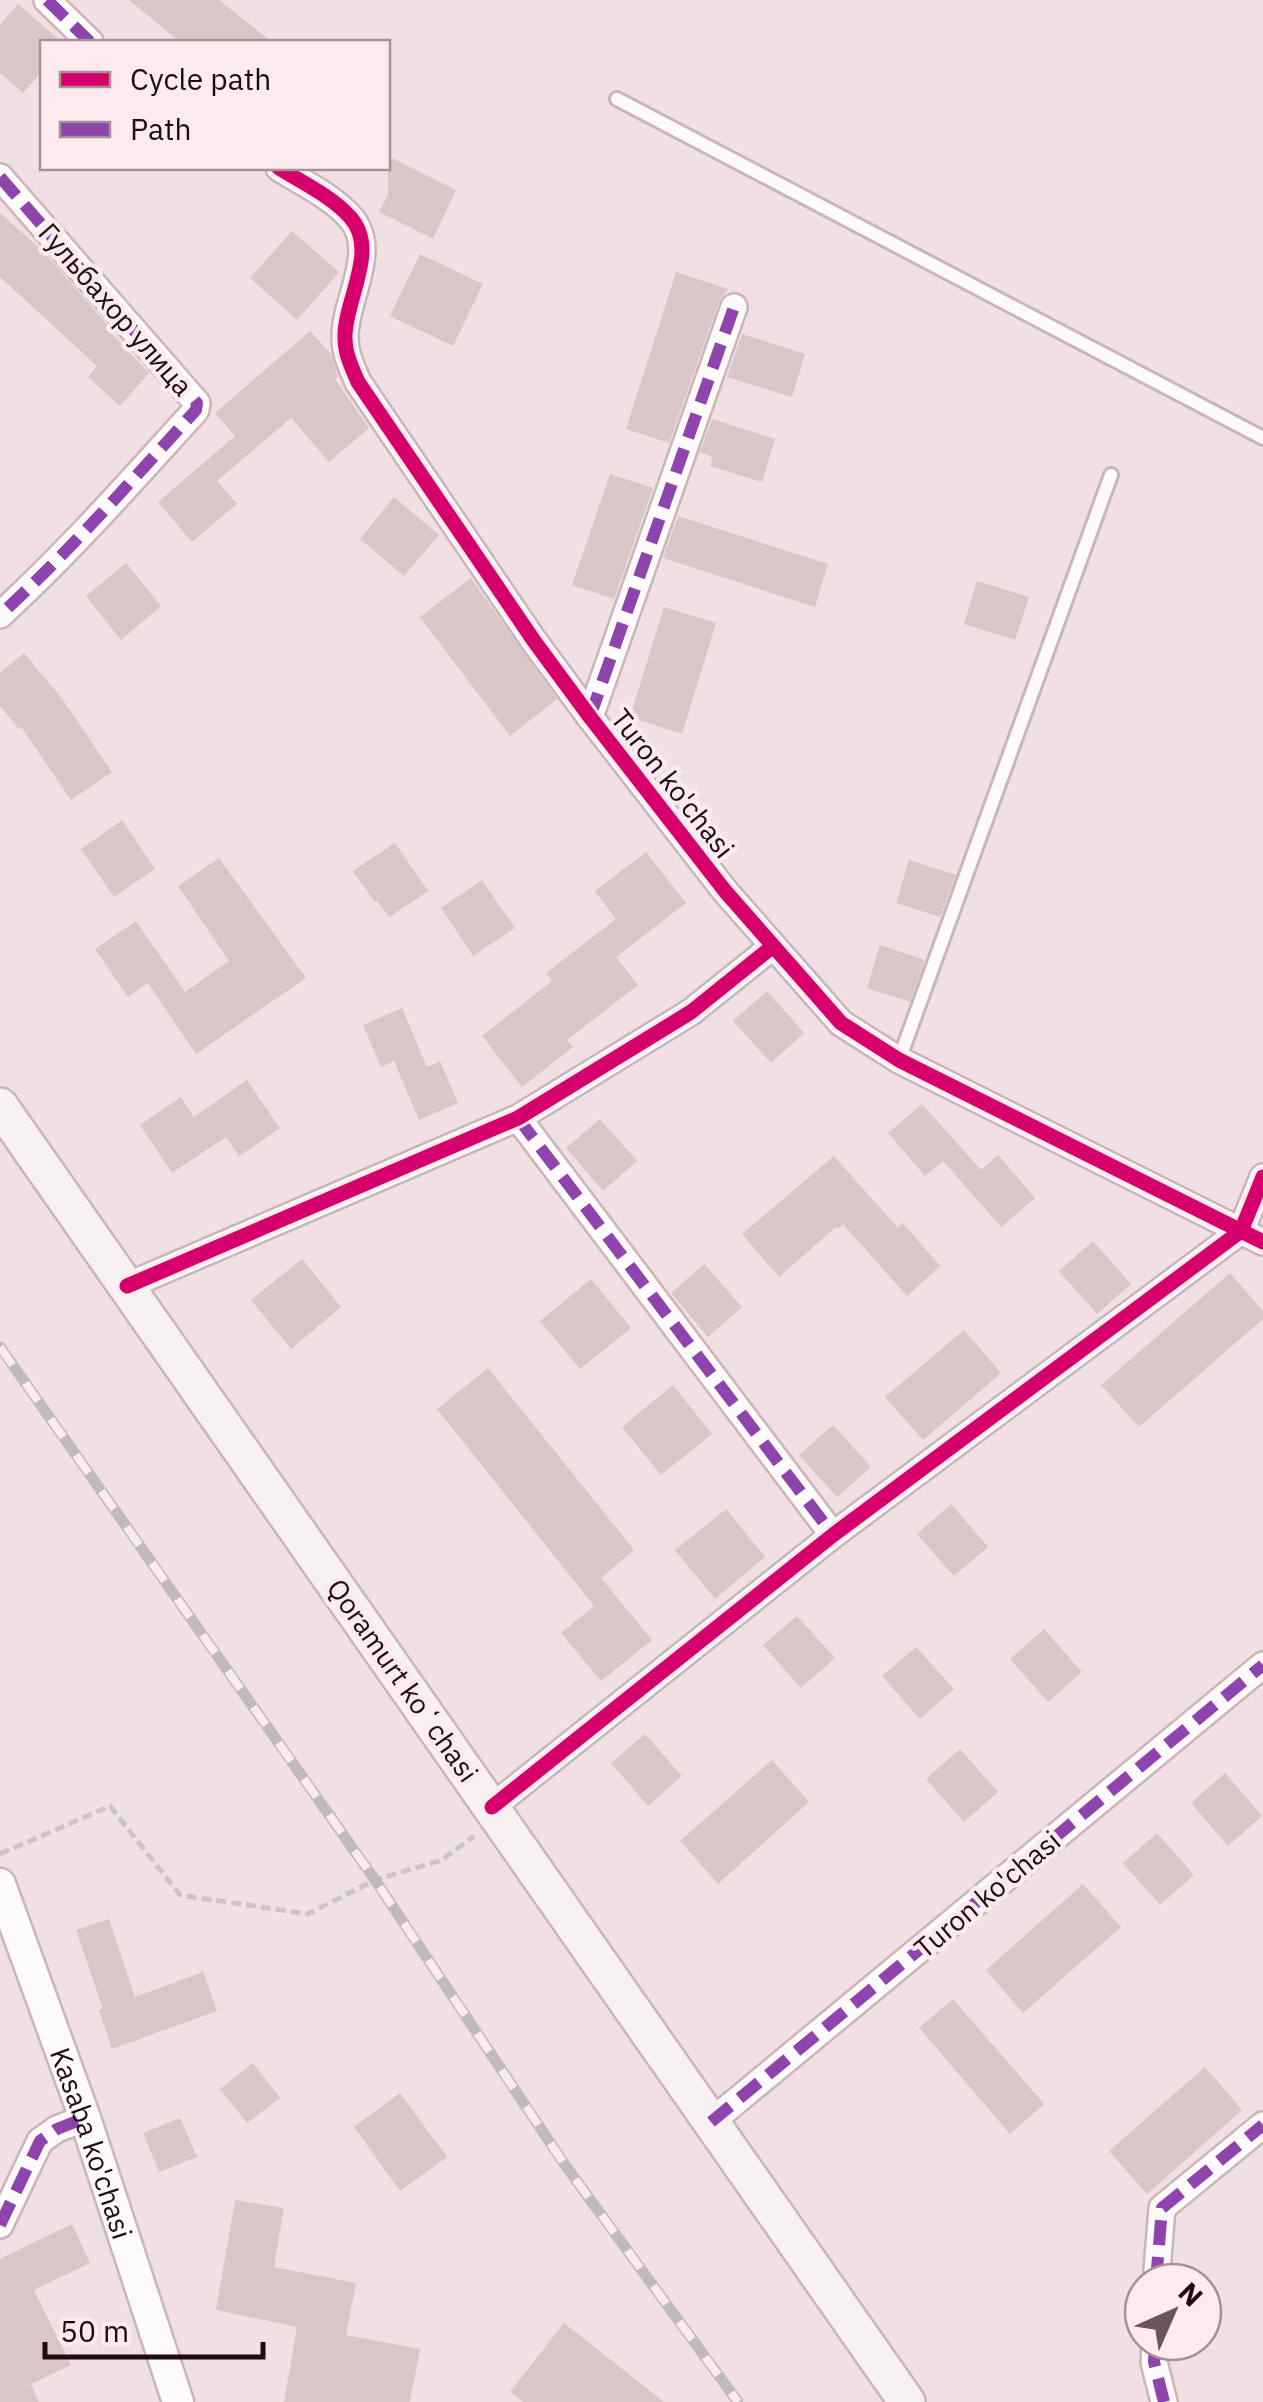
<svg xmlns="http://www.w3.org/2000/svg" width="1263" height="2402" viewBox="0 0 1263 2402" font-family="'IBM Plex Sans',sans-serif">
<rect width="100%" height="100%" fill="#f1e0e3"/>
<g fill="#d9c6c6">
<path d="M 129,0 L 219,0 L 272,42 L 180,42 Z"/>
<path d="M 18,4 L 62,42 L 42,42 L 42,71 L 23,93 L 0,73 L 0,25 Z"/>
<path d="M 388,156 L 456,190 L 433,239 L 379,212 L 388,195 Z"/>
<path d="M 0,213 L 43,251 L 111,329 L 109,331 L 149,373 L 120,406 L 88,377 L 97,366 L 0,277 Z"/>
<path d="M 292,231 L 339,272 L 297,320 L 250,278 Z"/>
<path d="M 420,254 L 483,284 L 453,346 L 390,316 Z"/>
<path d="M 676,272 L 728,289 L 719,302 L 669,443 L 626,429 Z"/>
<path d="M 310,331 L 331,354 L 338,377 L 335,379 L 369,428 L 329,462 L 291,418 L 217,481 L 237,504 L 192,542 L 158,502 L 235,436 L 215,413 Z"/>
<path d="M 742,334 L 805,354 L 792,397 L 727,377 Z"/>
<path d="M 712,419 L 775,439 L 762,482 L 710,466 L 713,457 L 700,452 Z"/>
<path d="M 610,474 L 653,488 L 614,599 L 572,585 Z"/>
<path d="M 394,497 L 439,535 L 404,576 L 360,539 Z"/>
<path d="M 678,516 L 828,564 L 815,607 L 663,558 Z"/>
<path d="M 126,563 L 161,606 L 121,640 L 86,596 Z"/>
<path d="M 471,578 L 557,699 L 510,736 L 420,617 Z"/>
<path d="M 977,581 L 1029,597 L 1015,640 L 964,624 Z"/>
<path d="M 664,607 L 716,623 L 682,734 L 630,717 Z"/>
<path d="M 24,653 L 63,700 L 112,772 L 71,800 L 21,727 L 19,729 L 0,706 L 0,673 Z"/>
<path d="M 122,820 L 155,869 L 114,897 L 81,849 Z"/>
<path d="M 395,843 L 428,891 L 389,917 L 377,901 L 375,902 L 353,871 Z"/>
<path d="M 646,852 L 686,903 L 616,957 L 638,985 L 567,1040 L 573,1047 L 522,1087 L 482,1036 L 552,981 L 546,973 L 616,919 L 595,891 Z"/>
<path d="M 219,858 L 306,978 L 196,1054 L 148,983 L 128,997 L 95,949 L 136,921 L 185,992 L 229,961 L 178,886 Z"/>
<path d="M 909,860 L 956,875 L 940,917 L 896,903 Z"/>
<path d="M 482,880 L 515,928 L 473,956 L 441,908 Z"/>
<path d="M 880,945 L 925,960 L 910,1002 L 867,988 Z"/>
<path d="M 767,991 L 804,1033 L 771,1063 L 733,1021 Z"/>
<path d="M 402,1008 L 427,1067 L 440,1061 L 458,1103 L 419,1120 L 394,1061 L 381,1067 L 363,1025 Z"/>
<path d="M 247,1080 L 280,1128 L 239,1156 L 226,1137 L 172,1173 L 140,1125 L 181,1097 L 194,1117 Z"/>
<path d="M 922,1104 L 981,1170 L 998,1155 L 1035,1198 L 1001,1227 L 943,1161 L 925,1176 L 888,1133 Z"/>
<path d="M 600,1119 L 637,1161 L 603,1191 L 566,1148 Z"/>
<path d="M 834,1156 L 898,1228 L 903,1223 L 940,1266 L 907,1296 L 843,1224 L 838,1229 L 836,1227 L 779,1277 L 742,1234 Z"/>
<path d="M 1093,1241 L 1131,1284 L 1097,1314 L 1059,1271 Z"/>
<path d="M 302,1259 L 341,1307 L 291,1349 L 251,1300 Z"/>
<path d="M 704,1264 L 742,1307 L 708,1337 L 671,1293 Z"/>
<path d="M 1230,1273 L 1263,1311 L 1263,1319 L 1139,1427 L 1101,1385 Z"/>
<path d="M 591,1279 L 631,1328 L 580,1369 L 540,1321 Z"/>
<path d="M 964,1330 L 1001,1373 L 923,1440 L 885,1397 Z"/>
<path d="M 488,1368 L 634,1550 L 601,1578 L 652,1640 L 601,1681 L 561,1633 L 594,1606 L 437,1409 Z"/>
<path d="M 673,1385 L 712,1434 L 661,1475 L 622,1427 Z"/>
<path d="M 833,1425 L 871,1467 L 837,1497 L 799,1455 Z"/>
<path d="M 951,1504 L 988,1547 L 954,1576 L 917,1534 Z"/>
<path d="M 726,1509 L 765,1557 L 715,1599 L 675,1550 Z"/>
<path d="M 797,1616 L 835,1658 L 801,1688 L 763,1645 Z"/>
<path d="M 1044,1629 L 1082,1672 L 1048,1702 L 1010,1659 Z"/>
<path d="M 916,1647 L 954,1689 L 920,1719 L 882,1676 Z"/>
<path d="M 645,1734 L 682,1776 L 648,1806 L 611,1763 Z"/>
<path d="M 960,1749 L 998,1792 L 964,1822 L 926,1779 Z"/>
<path d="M 772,1760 L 809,1802 L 718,1884 L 680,1841 Z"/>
<path d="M 1225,1773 L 1262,1816 L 1228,1846 L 1191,1803 Z"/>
<path d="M 1157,1833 L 1194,1875 L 1160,1905 L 1123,1863 Z"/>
<path d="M 1083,1884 L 1121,1927 L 1023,2013 L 986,1970 Z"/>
<path d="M 109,1919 L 135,1997 L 203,1972 L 217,2011 L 112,2049 L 99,2010 L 103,2009 L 76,1930 Z"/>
<path d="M 953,1999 L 1044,2104 L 1010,2134 L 919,2028 Z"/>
<path d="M 253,2063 L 280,2098 L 247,2123 L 220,2089 Z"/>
<path d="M 1205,2067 L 1242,2110 L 1147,2194 L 1109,2151 Z"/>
<path d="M 400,2093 L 447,2157 L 400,2191 L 354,2127 Z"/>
<path d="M 180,2118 L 197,2157 L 159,2172 L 143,2133 Z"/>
<path d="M 235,2200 L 284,2208 L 274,2267 L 356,2283 L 346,2335 L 420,2349 L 410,2402 L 284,2402 L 297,2327 L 216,2310 Z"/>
<path d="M 72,2224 L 90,2263 L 34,2290 L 71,2365 L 31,2384 L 39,2402 L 0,2402 L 0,2259 Z"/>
<path d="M 564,2323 L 664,2402 L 523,2402 L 510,2392 Z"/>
</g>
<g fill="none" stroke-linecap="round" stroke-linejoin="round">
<defs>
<g id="service">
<path d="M 617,99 L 1263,438"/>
<path d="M 899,1060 L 1111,475"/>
</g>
<g id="minor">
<path d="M 47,0 L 90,42"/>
<path d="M 279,168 C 303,183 331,196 350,217 C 380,250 344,300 345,338 C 345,354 352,368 358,382 L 534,641 L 590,717 L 725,891 L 841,1023 L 899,1060 L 1263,1242"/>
<path d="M 0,177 L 197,403 L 196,410 C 133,479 70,551 0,615"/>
<path d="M 590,717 L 734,307"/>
<path d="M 518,1118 L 833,1535"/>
<path d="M 127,1286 L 518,1118 L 691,1012 L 772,947"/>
<path d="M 492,1807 L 833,1535 L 1241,1231 L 1263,1177"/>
<path d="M 711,2122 L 1263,1665"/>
<path d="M 0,2225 L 40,2141 L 57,2129 L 85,2118"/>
<path d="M 1156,2282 L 1162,2208 L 1263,2125"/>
<path d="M 1155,2342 L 1154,2362 L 1164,2402"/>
</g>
<g id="tertiary">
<path id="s1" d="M 0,1884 L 85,2118 L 178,2402"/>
</g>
<path id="secondary" d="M 0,1106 L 907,2402"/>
</defs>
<use href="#service" stroke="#cab5b9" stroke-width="18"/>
<use href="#minor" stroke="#cab5b9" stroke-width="30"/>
<use href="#tertiary" stroke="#cab5b9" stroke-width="35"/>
<use href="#secondary" stroke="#cab5b9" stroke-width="40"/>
<path stroke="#ccc5c6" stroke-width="5" stroke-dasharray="10 5" stroke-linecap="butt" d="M 0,1854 L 110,1806 L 180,1895 L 308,1914 L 375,1880 L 442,1860 L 474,1836"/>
<use href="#service" stroke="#fdfafb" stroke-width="12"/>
<use href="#minor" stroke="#fdfafb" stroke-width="25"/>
<use href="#tertiary" stroke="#fdfafb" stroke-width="30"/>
<use href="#secondary" stroke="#f7f2f1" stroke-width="35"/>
<defs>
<path id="rail" d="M 0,1347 L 375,1880 L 565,2165 L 738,2402"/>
</defs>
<use href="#rail" stroke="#bfbabb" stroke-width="11"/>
<use href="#rail" stroke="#fbeaee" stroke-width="8" stroke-dasharray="22" stroke-linecap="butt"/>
<g stroke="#8e44ad" stroke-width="12" stroke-dasharray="25 12" stroke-linecap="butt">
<path d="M 47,0 L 90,42"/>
<path d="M 0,177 L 197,403 L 196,410 C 133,479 70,551 0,615"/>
<path d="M 590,717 L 734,307"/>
<path d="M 518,1118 L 833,1535"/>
<path d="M 711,2122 L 1263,1665"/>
<path d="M 0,2225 L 40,2141 L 57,2129 L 85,2118"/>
<path d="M 1156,2282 L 1162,2208 L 1263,2125"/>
<path d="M 1155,2342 L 1154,2362 L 1164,2402"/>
</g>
<defs>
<g id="cycleway">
<path d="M 279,168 C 303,183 331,196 350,217 C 380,250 344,300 345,338 C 345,354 352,368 358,382 L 534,641 L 590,717 L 725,891 L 841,1023 L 899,1060 L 1263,1242"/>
<path d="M 127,1286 L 518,1118 L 691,1012 L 772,947"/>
<path d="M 492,1807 L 833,1535 L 1241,1231 L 1263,1177"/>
</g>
</defs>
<use href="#cycleway" stroke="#fbeaee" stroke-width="21"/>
<use href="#cycleway" stroke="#d6006c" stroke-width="15"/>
</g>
<g text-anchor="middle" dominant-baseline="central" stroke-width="9" stroke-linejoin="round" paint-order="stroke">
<g font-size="28" fill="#230911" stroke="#fbeaee">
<text transform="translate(116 309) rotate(49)">Гульбахор улица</text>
<text transform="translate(673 783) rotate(52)">Turon ko'chasi</text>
<text transform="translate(403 1680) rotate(55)">Qoramurt koʻchasi</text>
<text transform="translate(987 1894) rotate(-40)">Turon ko'chasi</text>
<text stroke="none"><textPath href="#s1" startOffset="275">Kasaba ko'chasi</textPath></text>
</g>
</g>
<rect x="40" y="40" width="350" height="130" fill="#fbeaee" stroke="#a59096" stroke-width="2.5"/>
<rect x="60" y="72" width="50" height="15" fill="#d6006c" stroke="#a59096" stroke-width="2.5"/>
<text x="130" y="90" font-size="30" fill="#230911">Cycle path</text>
<rect x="60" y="122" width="50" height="15" fill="#8e44ad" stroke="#a59096" stroke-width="2.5"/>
<text x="130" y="140" font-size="30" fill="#230911">Path</text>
<g transform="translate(1173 2312) rotate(45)"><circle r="48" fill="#fbeaee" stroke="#a59096" stroke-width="2.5"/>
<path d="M0-8L18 38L0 25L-18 38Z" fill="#6b545a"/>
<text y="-15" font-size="28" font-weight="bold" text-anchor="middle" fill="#230911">N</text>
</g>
<path d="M45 2342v15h218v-15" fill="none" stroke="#230911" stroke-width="5"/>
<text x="60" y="2342" font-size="30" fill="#230911" stroke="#fbeaee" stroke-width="8" paint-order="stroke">50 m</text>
</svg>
